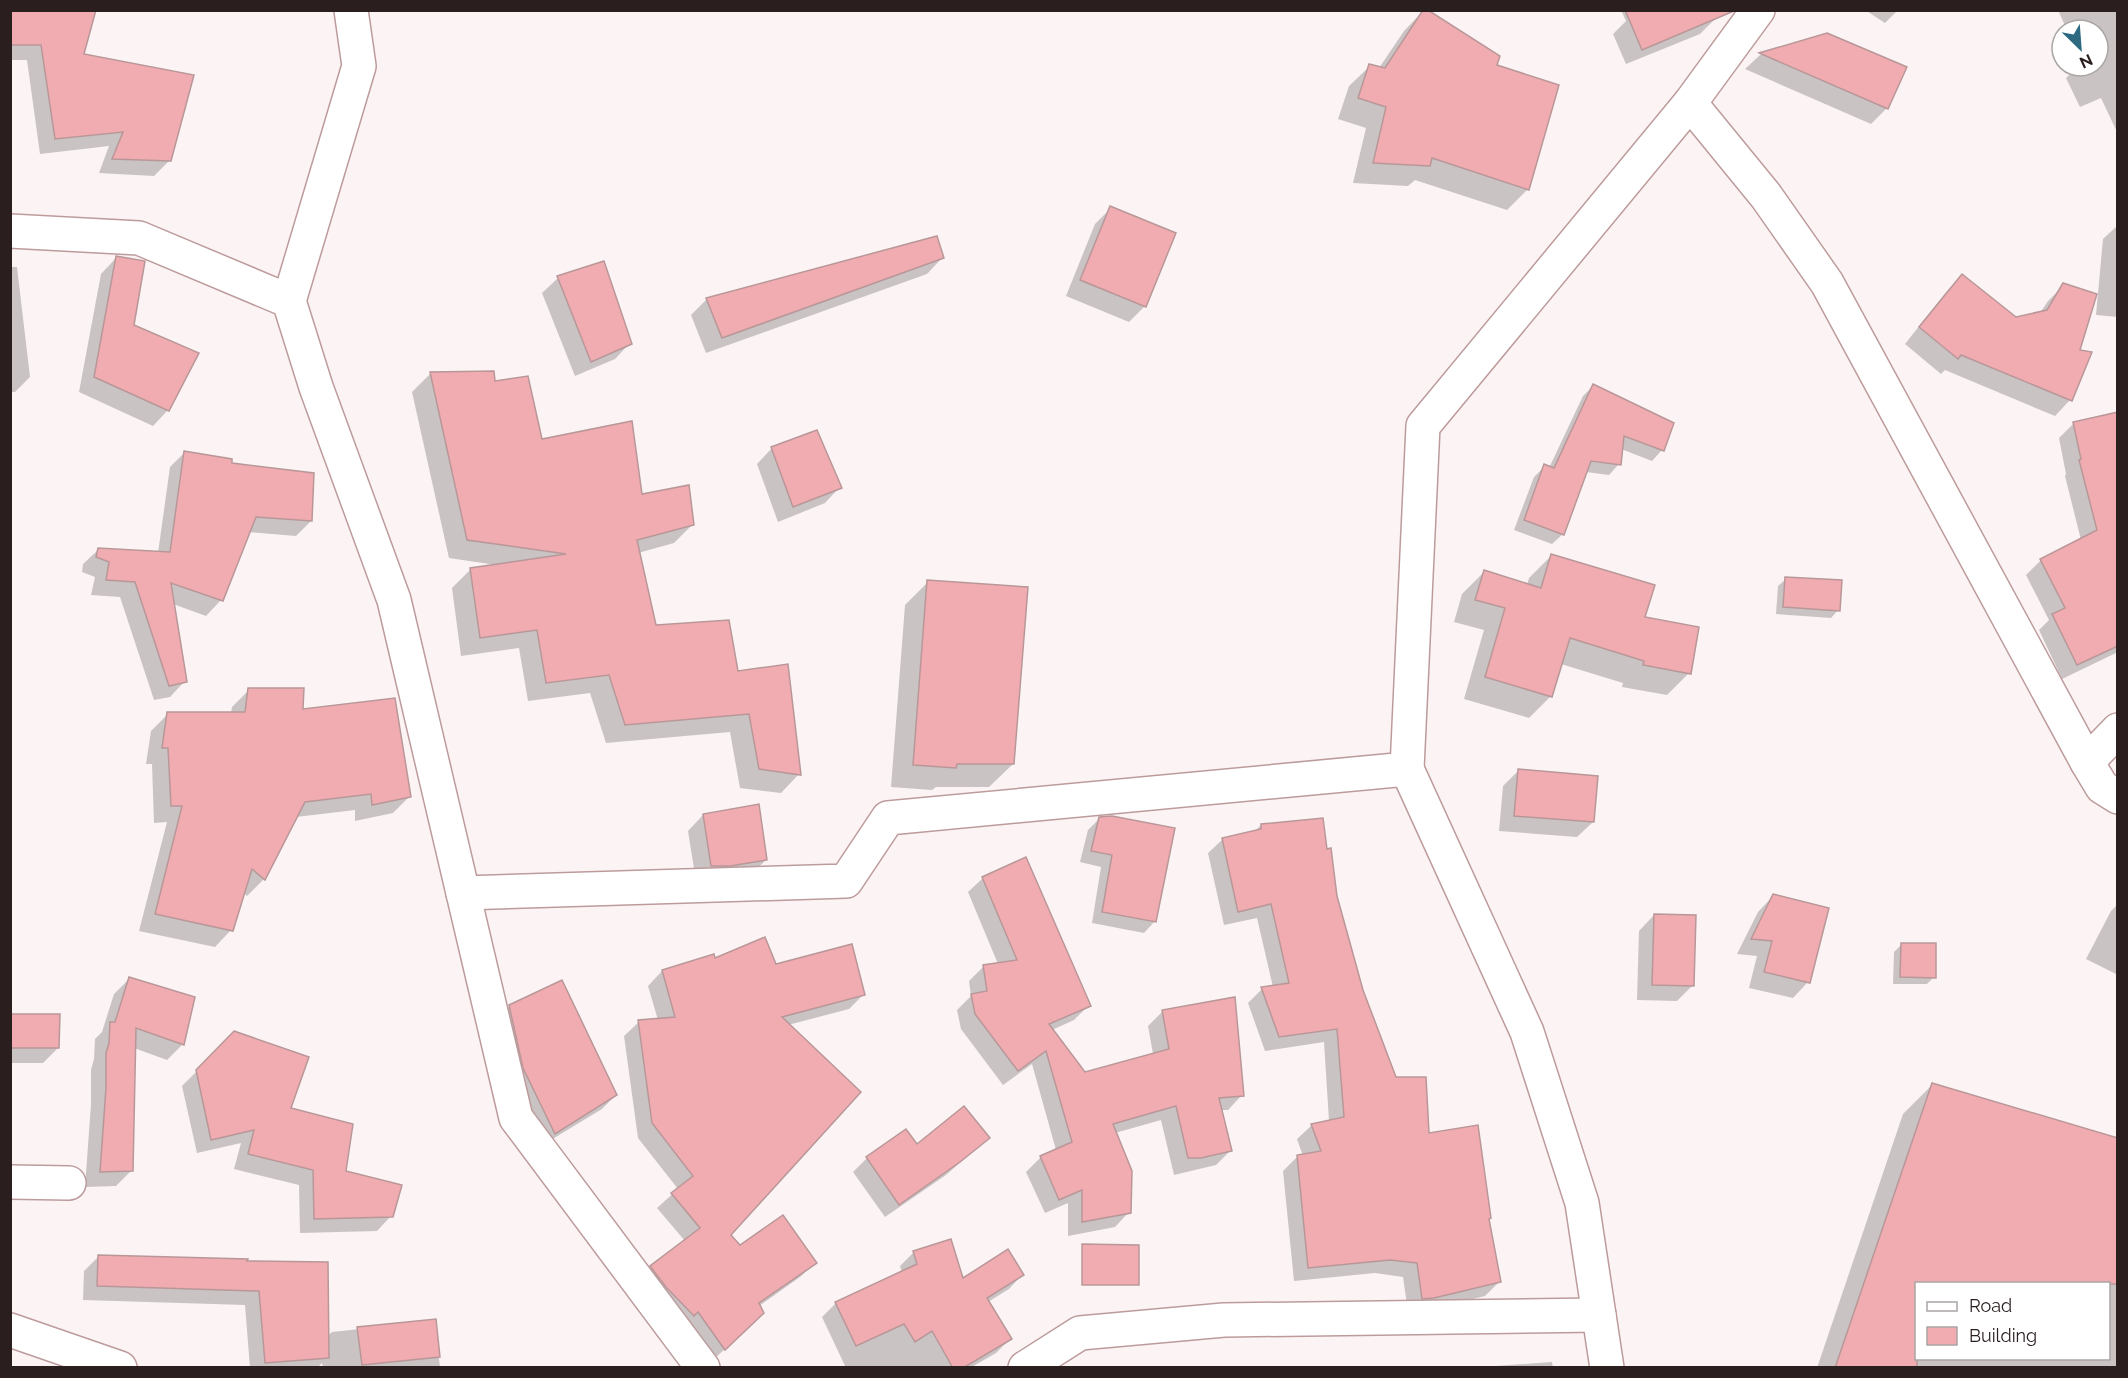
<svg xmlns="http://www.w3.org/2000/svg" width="2128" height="1378" viewBox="0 0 2128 1378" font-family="Raleway,sans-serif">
<rect width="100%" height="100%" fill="#fcf4f4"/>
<g fill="#0003" fill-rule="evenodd">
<path d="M 10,10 L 82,55 L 170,160 L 154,176 L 99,173 L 109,146 L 40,154 L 27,60 L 10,60 Z"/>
<path d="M 1424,10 L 1495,66 L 1528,189 L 1507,210 L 1415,180 L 1408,186 L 1353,183 L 1366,128 L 1338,119 L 1349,86 L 1370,66 L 1379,68 L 1404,31 Z"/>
<path d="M 1621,10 L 1713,10 L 1716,18 L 1700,34 L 1626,64 L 1613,34 L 1626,21 Z"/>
<path d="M 1865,10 L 1898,10 L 1885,23 Z"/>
<path d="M 2058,10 L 2118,10 L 2118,134 L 2101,98 L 2080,107 L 2066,78 L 2078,66 L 2098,66 L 2098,30 L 2067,30 Z"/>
<path d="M 1827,34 L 1887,108 L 1871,124 L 1745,69 L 1760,55 Z"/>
<path d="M 1111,208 L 1145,306 L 1129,322 L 1066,296 L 1095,224 Z"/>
<path d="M 2118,225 L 2118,317 L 2096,315 L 2103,239 Z"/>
<path d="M 116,258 L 132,326 L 168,410 L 153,426 L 79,392 L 101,274 Z"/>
<path d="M 942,258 L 927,274 L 706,353 L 691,315 L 707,299 Z"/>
<path d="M 10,267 L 17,267 L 30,377 L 15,392 L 10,392 Z"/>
<path d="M 1962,276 L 2015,319 L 2040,313 L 2048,301 L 2064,285 L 2078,351 L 2070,400 L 2055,416 L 1945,370 L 1941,374 L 1905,344 L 1947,291 Z"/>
<path d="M 558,278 L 630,343 L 615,359 L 575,376 L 542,293 Z"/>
<path d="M 431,373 L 493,383 L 541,441 L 693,524 L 674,543 L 638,553 L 655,627 L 737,672 L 799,774 L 781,793 L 740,788 L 730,732 L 606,743 L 590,693 L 528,701 L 519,648 L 461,656 L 452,588 L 470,570 L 496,565 L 449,558 L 412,392 Z"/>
<path d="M 1593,386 L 1662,450 L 1652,461 L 1621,449 L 1619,464 L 1609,475 L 1586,472 L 1563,534 L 1552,544 L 1514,530 L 1534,477 L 1545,466 L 1549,468 L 1583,396 Z"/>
<path d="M 2074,423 L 2118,595 L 2118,652 L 2062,679 L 2039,630 L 2049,620 L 2026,575 L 2041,560 L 2081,540 L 2065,476 L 2066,474 L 2059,438 Z"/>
<path d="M 772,448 L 840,487 L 825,503 L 778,522 L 757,464 Z"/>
<path d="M 185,452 L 230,465 L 311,521 L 296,536 L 248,532 L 221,600 L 206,616 L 173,604 L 185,681 L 170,697 L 154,700 L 120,597 L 91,595 L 95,577 L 82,572 L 83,564 L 99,549 L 158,553 L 170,467 Z"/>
<path d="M 1551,556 L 1643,619 L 1689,673 L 1667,695 L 1622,687 L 1623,683 L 1561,664 L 1551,696 L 1529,718 L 1464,699 L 1484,630 L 1454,622 L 1462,594 L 1484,572 L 1527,585 L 1529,578 Z"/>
<path d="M 1786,579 L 1838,610 L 1831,618 L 1776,614 L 1778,586 Z"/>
<path d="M 928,582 L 1013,764 L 989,787 L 936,787 L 932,790 L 891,787 L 905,605 Z"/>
<path d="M 249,690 L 301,711 L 410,796 L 393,813 L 355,821 L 355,810 L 296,817 L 264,879 L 247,896 L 243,892 L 231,930 L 215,947 L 139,931 L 167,822 L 154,823 L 152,764 L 146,764 L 151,731 L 168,714 L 231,713 L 232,707 Z"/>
<path d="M 1518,771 L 1593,822 L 1577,837 L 1499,831 L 1503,786 Z"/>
<path d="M 703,815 L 766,860 L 750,875 L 696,881 L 688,831 Z"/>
<path d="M 1100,818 L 1155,921 L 1144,933 L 1092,923 L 1101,867 L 1080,862 L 1088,830 Z"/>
<path d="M 1261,825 L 1325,851 L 1362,991 L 1395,1079 L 1428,1134 L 1487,1220 L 1499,1282 L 1485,1296 L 1418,1312 L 1408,1312 L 1403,1277 L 1375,1273 L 1294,1281 L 1283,1171 L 1297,1157 L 1303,1156 L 1297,1139 L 1312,1125 L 1329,1121 L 1324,1042 L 1265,1051 L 1248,1003 L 1262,989 L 1273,987 L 1257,918 L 1224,925 L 1208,853 L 1223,839 L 1254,832 Z"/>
<path d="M 983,878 L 1089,1005 L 1074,1020 L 1052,1030 L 1084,1074 L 1153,1054 L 1148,1026 L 1163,1011 L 1242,1095 L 1228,1110 L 1221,1110 L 1230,1151 L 1216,1165 L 1174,1175 L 1161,1120 L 1115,1133 L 1129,1212 L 1115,1227 L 1068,1236 L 1068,1203 L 1045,1213 L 1026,1172 L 1041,1157 L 1056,1150 L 1032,1064 L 1003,1085 L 961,1029 L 957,1010 L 971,996 L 969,981 L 984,966 L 998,964 L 968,892 Z"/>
<path d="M 1773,896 L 1808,982 L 1793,998 L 1749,988 L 1757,956 L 1737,954 L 1758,912 Z"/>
<path d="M 2118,904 L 2118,975 L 2086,959 L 2111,911 Z"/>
<path d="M 1654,915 L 1692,986 L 1677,1001 L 1637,1000 L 1639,931 Z"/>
<path d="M 1901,945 L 1934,977 L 1927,984 L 1893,984 L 1894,952 Z"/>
<path d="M 713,956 L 714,960 L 775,965 L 863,995 L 849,1009 L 788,1025 L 729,1235 L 740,1247 L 815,1263 L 800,1277 L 759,1306 L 747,1328 L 710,1363 L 637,1281 L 651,1267 L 685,1241 L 657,1208 L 678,1189 L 638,1138 L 624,1036 L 639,1022 L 658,1020 L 648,986 L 662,971 Z"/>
<path d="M 129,979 L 183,1044 L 167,1060 L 134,1048 L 132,1170 L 116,1186 L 85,1187 L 91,1104 L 91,1070 L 94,1059 L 95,1039 L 102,1032 L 114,994 Z"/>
<path d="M 510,1006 L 616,1095 L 602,1109 L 541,1146 L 496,1020 Z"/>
<path d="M 10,1015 L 58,1048 L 43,1063 L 10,1063 Z"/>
<path d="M 235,1033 L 289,1109 L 344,1172 L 391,1216 L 377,1231 L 300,1233 L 299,1185 L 234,1169 L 241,1143 L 197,1153 L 182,1086 Z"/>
<path d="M 1933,1084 L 2118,1139 L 2118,1368 L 1817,1368 L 1903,1114 ZM 1916,1284 L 2108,1284 L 2108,1358 L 1916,1358 Z"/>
<path d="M 905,1131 L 916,1147 L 988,1138 L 946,1175 L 885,1217 L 853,1172 L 867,1158 Z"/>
<path d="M 914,1252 L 962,1280 L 1022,1275 L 1009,1289 L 988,1302 L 1010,1339 L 996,1353 L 970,1368 L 846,1368 L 822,1317 L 836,1303 L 902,1273 L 900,1266 Z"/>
<path d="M 99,1256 L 246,1261 L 327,1337 L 332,1332 L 435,1321 L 440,1368 L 323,1368 L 322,1363 L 317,1368 L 250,1368 L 245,1305 L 83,1300 L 84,1271 Z"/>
<path d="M 1552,1362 L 1553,1368 L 1467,1368 Z"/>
</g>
<g fill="#f0acb0" stroke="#b99799" stroke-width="1.5">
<path d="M 10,10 L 96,10 L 84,54 L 194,75 L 171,161 L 112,159 L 123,132 L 55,139 L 41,45 L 10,45 Z"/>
<path d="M 1423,10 L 1428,10 L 1500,56 L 1497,65 L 1559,85 L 1529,190 L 1432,158 L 1430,166 L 1373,163 L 1386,107 L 1358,98 L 1369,64 L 1385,68 Z"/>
<path d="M 1625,10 L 1734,10 L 1734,11 L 1642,50 Z"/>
<path d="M 1827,33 L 1907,67 L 1888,109 L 1759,53 Z"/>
<path d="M 1110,206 L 1176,233 L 1146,307 L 1080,280 Z"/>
<path d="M 937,236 L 944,258 L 722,338 L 706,298 Z"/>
<path d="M 116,256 L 145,261 L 134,325 L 199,353 L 169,411 L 94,377 Z"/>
<path d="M 604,261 L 632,344 L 591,362 L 557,276 Z"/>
<path d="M 1962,274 L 2016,317 L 2047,310 L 2063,283 L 2097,294 L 2080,350 L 2092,352 L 2072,401 L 1961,355 L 1958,359 L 1919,327 Z"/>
<path d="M 494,371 L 495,381 L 528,376 L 542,439 L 632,421 L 642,494 L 689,485 L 694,525 L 637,540 L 656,625 L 729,620 L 738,671 L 788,664 L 801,775 L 759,769 L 749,714 L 625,725 L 609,675 L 546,683 L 537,630 L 480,638 L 470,568 L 566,554 L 467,540 L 430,372 Z"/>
<path d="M 1593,384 L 1674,423 L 1664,451 L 1624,436 L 1621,465 L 1591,461 L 1564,535 L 1524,520 L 1544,464 L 1554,468 Z"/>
<path d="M 2118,412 L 2118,646 L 2077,665 L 2052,614 L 2065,608 L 2040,559 L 2097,530 L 2079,460 L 2081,459 L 2073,422 Z"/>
<path d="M 817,430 L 842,488 L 793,507 L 771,447 Z"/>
<path d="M 184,451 L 232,459 L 232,463 L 314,473 L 312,521 L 256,517 L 223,601 L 171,583 L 187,682 L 169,686 L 135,582 L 106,580 L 109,562 L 96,557 L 98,548 L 170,552 Z"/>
<path d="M 1551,554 L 1655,585 L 1645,617 L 1699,627 L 1691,674 L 1643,665 L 1644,661 L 1570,638 L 1552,697 L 1485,677 L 1505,608 L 1475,600 L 1484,570 L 1541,588 Z"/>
<path d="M 1785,577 L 1842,580 L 1840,611 L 1783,607 Z"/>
<path d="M 927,580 L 1028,587 L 1014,764 L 957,764 L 956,768 L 913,765 Z"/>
<path d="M 248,688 L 304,688 L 303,709 L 395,698 L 411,797 L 372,805 L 371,794 L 305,802 L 265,880 L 252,869 L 233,931 L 155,914 L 182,806 L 171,806 L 168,748 L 162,748 L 167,712 L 245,712 Z"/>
<path d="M 1518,769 L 1598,776 L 1594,822 L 1514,816 Z"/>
<path d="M 759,804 L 767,860 L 730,866 L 711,866 L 703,814 Z"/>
<path d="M 1112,816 L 1175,828 L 1156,922 L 1102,912 L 1112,855 L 1091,851 L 1099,817 Z"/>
<path d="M 1323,818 L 1327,849 L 1331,848 L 1337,896 L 1363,990 L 1396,1077 L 1426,1077 L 1429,1133 L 1478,1125 L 1491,1218 L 1489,1219 L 1501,1282 L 1434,1298 L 1422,1299 L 1417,1263 L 1390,1260 L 1308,1268 L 1297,1155 L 1321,1151 L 1311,1124 L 1344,1117 L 1337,1029 L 1279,1037 L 1261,987 L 1289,983 L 1271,904 L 1238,912 L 1222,838 L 1261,829 L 1261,824 Z"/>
<path d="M 1026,857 L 1091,1006 L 1049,1024 L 1085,1072 L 1169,1049 L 1162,1010 L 1235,997 L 1244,1096 L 1219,1098 L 1232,1151 L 1201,1158 L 1188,1158 L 1176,1106 L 1113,1124 L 1132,1171 L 1131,1213 L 1082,1222 L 1082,1190 L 1059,1200 L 1040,1156 L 1072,1142 L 1046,1051 L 1018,1071 L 975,1014 L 971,994 L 987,991 L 983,965 L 1017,960 L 982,877 Z"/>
<path d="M 1773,894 L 1829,908 L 1810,983 L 1764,972 L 1772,941 L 1751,939 Z"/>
<path d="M 1654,914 L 1696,915 L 1694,986 L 1652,985 Z"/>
<path d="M 765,937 L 776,964 L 852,944 L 865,995 L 782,1017 L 861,1092 L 731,1235 L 740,1245 L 783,1215 L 817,1263 L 759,1303 L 764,1313 L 725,1350 L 698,1312 L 694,1316 L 666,1287 L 650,1266 L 700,1228 L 671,1193 L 693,1176 L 652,1123 L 638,1020 L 675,1017 L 662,970 L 714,954 L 715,958 Z"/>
<path d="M 1901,943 L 1936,943 L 1936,978 L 1900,977 Z"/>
<path d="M 129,977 L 195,997 L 184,1045 L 136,1028 L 133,1171 L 100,1172 L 106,1088 L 106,1053 L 109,1043 L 110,1022 L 115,1022 Z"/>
<path d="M 562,980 L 617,1095 L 555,1134 L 523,1068 L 509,1005 Z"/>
<path d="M 10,1014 L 60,1014 L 59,1048 L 10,1048 Z"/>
<path d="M 234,1031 L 309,1057 L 291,1108 L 353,1124 L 346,1171 L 402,1185 L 393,1217 L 314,1219 L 313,1170 L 248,1154 L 254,1130 L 211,1140 L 196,1070 Z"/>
<path d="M 1932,1083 L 2118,1138 L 2118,1284 L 1917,1284 L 1917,1368 L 1835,1368 Z"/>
<path d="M 964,1106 L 990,1138 L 960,1162 L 899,1205 L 866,1157 L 906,1129 L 917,1144 Z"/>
<path d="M 951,1239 L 963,1278 L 1008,1249 L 1024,1275 L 987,1298 L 1012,1339 L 963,1368 L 953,1368 L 932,1331 L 915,1342 L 904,1324 L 856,1346 L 835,1302 L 917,1264 L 913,1251 Z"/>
<path d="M 1082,1244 L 1139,1245 L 1139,1285 L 1082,1285 Z"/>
<path d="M 98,1255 L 248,1259 L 247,1261 L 328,1262 L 329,1358 L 265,1363 L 259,1291 L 97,1286 Z"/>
<path d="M 436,1319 L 440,1357 L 362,1365 L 357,1327 Z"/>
</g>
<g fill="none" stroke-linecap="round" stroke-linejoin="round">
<defs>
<g id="street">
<path d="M 1690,103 L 1758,10"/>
<path d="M 10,231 L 139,238 L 289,301 L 316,387 L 394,600 L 516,1118 L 703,1368"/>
<path d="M 289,301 L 359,66 L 351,10"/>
<path d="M 2087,762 L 2118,730"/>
<path d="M 1407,769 L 1527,1032 L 1582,1203 L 1607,1368"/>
<path d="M 463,893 L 846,881 L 888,818 L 1407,769 L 1423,426 L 1690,103 L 1766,196 L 1827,283 L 2087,762 L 2102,787 L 2118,797"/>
<path d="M 10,1182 L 69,1183"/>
<path d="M 10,1330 L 120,1368"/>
<path d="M 1025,1368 L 1080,1333 L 1224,1320 L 1599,1315"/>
</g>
</defs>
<use href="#street" stroke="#bd9b9c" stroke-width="36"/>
<use href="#street" stroke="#fff" stroke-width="33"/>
</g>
<rect width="2128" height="1378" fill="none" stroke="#2b1e1f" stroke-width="24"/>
<rect x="1915" y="1282" width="195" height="78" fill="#ffffff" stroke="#aaa5a5" stroke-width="1.5"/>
<rect x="1927" y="1302" width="30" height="9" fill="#ffffff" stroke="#aaa5a5" stroke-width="1.5"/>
<text x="1969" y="1312" font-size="18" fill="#2b1e1f">Road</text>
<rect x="1927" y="1327" width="30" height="18" fill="#f0acb0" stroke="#aaa5a5" stroke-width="1.5"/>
<text x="1969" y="1342" font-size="18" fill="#2b1e1f">Building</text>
<g transform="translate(2080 48) rotate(155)"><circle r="28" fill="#ffffff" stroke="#aaa5a5" stroke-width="1.5"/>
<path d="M0-4.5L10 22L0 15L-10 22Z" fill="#2d6a81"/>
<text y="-9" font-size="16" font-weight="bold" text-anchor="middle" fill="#2b1e1f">N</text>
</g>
</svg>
